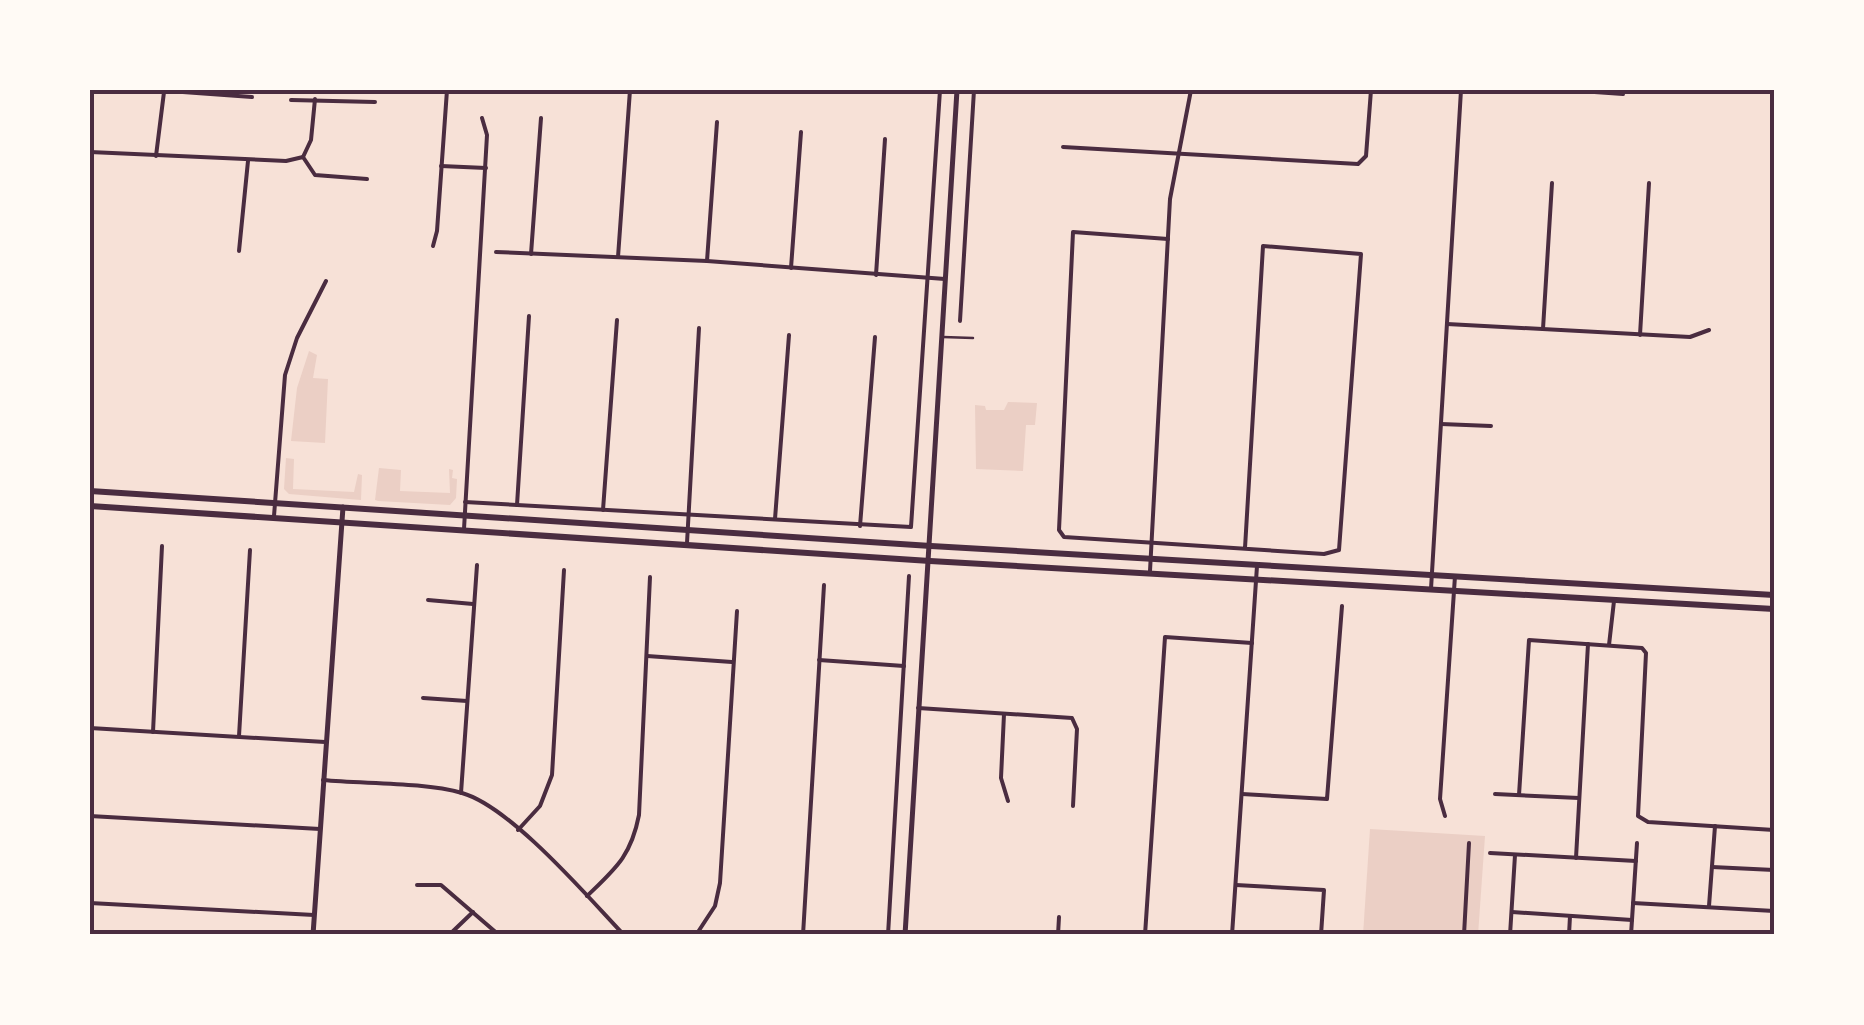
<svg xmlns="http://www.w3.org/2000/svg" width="1864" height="1025" viewBox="0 0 1864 1025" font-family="'Titillium Web',sans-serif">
<rect width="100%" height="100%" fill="#f7e1d7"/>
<g fill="#ebcfc5">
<path d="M 309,351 L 317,355 L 313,378 L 328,379 L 325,443 L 291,441 L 297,388 Z"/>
<path d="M 1008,402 L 1037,403 L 1035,425 L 1026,425 L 1023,471 L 976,469 L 975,405 L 985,406 L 986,410 L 1004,410 Z"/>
<path d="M 286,458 L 294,459 L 293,489 L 354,492 L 358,474 L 362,475 L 361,500 L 289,494 L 284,489 Z"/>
<path d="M 379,468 L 401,470 L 400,491 L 450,493 L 449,469 L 453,470 L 452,478 L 457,479 L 456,498 L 450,505 L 378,501 L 375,500 Z"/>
<path d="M 1370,829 L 1485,836 L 1478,935 L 1363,935 Z"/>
</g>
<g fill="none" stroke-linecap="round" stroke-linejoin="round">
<path stroke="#4a2c40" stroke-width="2.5" d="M 943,337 L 973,338"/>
<g stroke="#4a2c40" stroke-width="4">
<path d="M 155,90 L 252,97"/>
<path d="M 1566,90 L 1623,94"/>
<path d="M 291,100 L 375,102"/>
<path d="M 1063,147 L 1358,164 L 1366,156 L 1371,90"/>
<path d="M 90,152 L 286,161 L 303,157 L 315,175 L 367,179"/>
<path d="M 156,156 L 164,92"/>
<path d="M 303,157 L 311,140 L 315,99"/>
<path d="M 441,166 L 486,168"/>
<path d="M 1168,239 L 1073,232 L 1059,530 L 1064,537 L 1324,554 L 1339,550 L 1361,254 L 1263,246 L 1245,548"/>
<path d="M 433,246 L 437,231 L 447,90"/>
<path d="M 239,251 L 248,161"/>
<path d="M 496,252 L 707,261 L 945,279"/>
<path d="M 531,254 L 541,118"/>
<path d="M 618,257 L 630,90"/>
<path d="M 707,261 L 717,122"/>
<path d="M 791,268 L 801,132"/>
<path d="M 876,275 L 885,139"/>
<path d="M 960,321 L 974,90"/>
<path d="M 1447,324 L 1690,337 L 1709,330"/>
<path d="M 1543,329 L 1552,183"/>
<path d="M 1640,335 L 1649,183"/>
<path d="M 1441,424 L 1491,426"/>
<path d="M 465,502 L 911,527 L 940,90"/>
<path d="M 517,505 L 529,316"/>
<path d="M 603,510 L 617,320"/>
<path d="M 274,516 L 285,375 L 297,338 L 326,281"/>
<path d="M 775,519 L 789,335"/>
<path d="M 860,526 L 875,337"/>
<path d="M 464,529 L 487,135 L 482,118"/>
<path d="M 687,543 L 699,328"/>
<path d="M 1150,571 L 1170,199 L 1191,90"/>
<path d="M 1431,589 L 1461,90"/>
<path d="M 428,600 L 473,604"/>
<path d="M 1609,645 L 1614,601"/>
<path d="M 647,656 L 732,662"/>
<path d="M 819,660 L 904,666"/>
<path d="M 423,698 L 467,701"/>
<path d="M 918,708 L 1072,718 L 1077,729 L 1073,806"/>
<path d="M 1004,714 L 1001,778 L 1008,801"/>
<path d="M 90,728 L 325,742"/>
<path d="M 153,732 L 162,546"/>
<path d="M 239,736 L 250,550"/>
<path d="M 323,780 C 364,784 423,782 462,793 C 511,807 587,896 624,935"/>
<path d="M 461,793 L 477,565"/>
<path d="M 1242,794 L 1327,799 L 1342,606"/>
<path d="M 1495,794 L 1579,798"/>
<path d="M 1519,795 L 1529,640 L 1642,648 L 1646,653 L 1638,816 L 1648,822 L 1774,830"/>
<path d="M 90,816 L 320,829"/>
<path d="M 1445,816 L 1440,799 L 1455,576"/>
<path d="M 518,830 L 540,806 L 552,775 L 564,570"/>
<path d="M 1490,853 L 1636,861"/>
<path d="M 1576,858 L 1588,644"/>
<path d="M 1712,867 L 1774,870"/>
<path d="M 417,885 L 441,885 L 499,935"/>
<path d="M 1236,885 L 1324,890 L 1321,935"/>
<path d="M 587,896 C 616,868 631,856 639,815 L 650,577"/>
<path d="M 90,903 L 314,915"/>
<path d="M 1633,903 L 1774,911"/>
<path d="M 1709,906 L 1715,826"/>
<path d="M 1512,912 L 1632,920"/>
<path d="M 449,935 L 473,912"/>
<path d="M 696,935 L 715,906 L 720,883 L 737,611"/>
<path d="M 803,935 L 824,585"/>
<path d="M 888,935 L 909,576"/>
<path d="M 1058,935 L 1059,917"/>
<path d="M 1145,935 L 1165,637 L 1252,643"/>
<path d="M 1232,935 L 1257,566"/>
<path d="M 1464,935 L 1469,843"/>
<path d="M 1510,935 L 1515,855"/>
<path d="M 1569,935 L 1570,916"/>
<path d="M 1631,935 L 1637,843"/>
</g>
<g stroke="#4a2c40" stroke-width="5">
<path d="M 313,935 L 343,507"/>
<path d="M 905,935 L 957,90"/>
</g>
<g stroke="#4a2c40" stroke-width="6">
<path d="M 90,491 L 931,546 L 1774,595"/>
<path d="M 90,506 L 930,561 L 1774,609"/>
</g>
</g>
<rect width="1864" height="1025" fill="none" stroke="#fffaf5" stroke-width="185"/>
<rect x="92" y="92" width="1680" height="840" fill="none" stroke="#4a2c40" stroke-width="4"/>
</svg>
